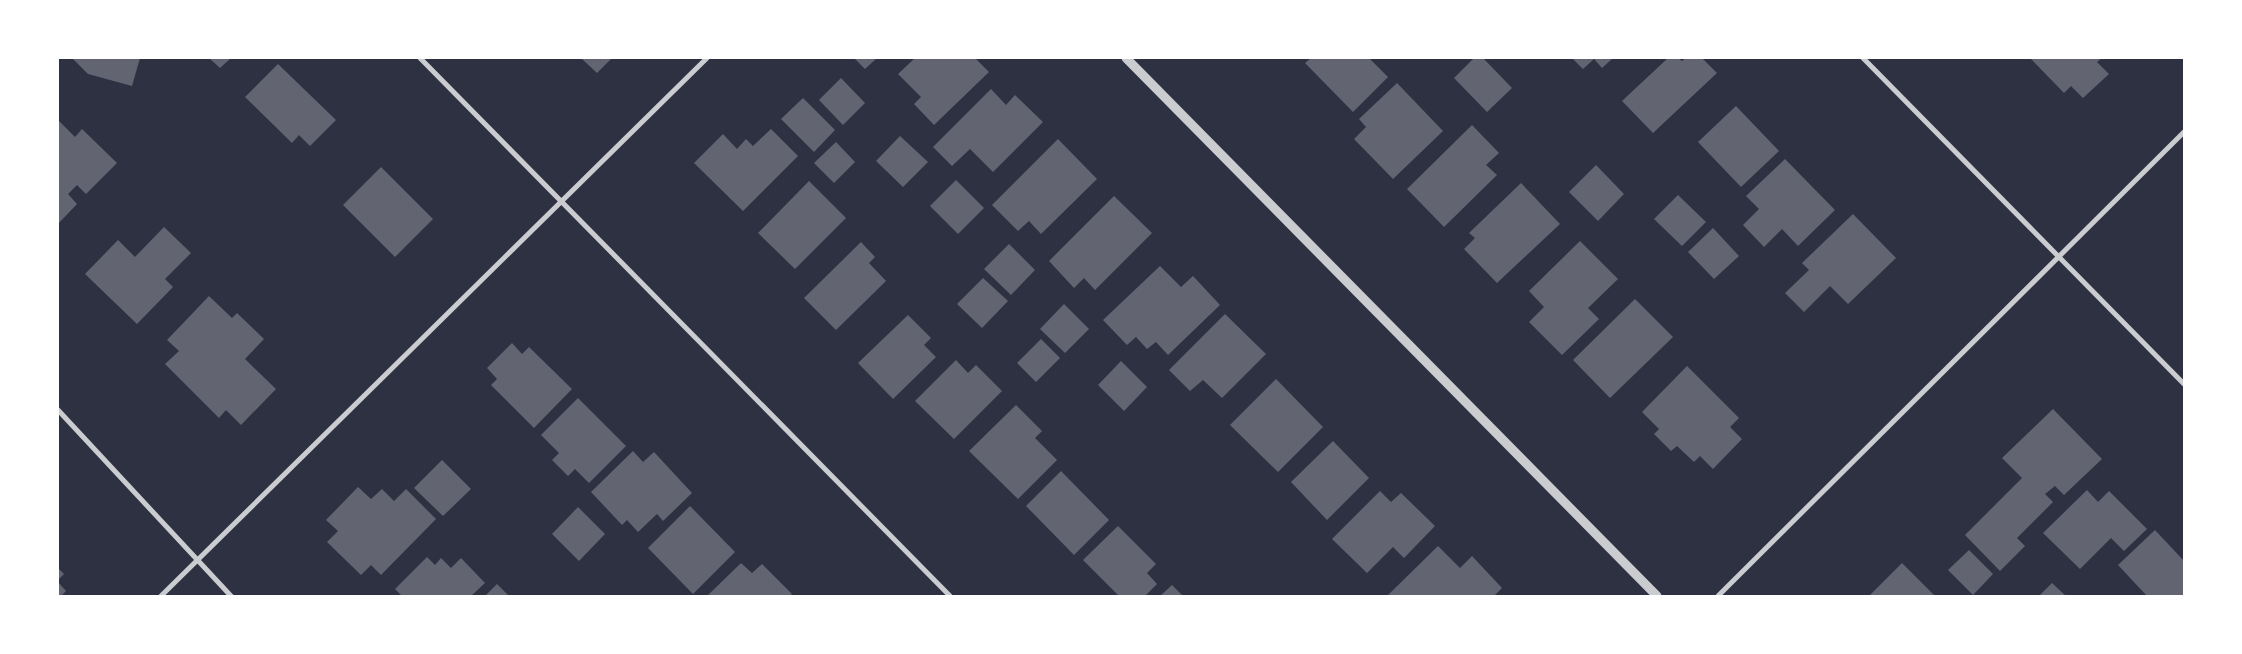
<svg xmlns="http://www.w3.org/2000/svg" width="2242" height="654" viewBox="0 0 2242 654" font-family="'Golos Text',sans-serif">
<rect width="100%" height="100%" fill="#2d3142"/>
<g fill="#626471">
<path d="M 72,58 L 140,58 L 132,86 L 88,74 Z"/>
<path d="M 209,58 L 231,58 L 220,68 Z"/>
<path d="M 581,58 L 612,58 L 597,73 Z"/>
<path d="M 854,58 L 877,58 L 865,69 Z"/>
<path d="M 915,58 L 975,58 L 989,72 L 934,125 L 914,104 L 921,97 L 898,74 Z"/>
<path d="M 1311,58 L 1369,58 L 1388,77 L 1353,112 L 1305,63 Z"/>
<path d="M 1474,58 L 1483,58 L 1512,88 L 1487,112 L 1454,78 Z"/>
<path d="M 1572,58 L 1613,58 L 1602,68 L 1594,59 L 1583,69 Z"/>
<path d="M 1668,58 L 1678,58 L 1682,61 L 1686,58 L 1702,58 L 1717,73 L 1653,133 L 1622,101 Z"/>
<path d="M 2030,58 L 2102,58 L 2097,62 L 2109,74 L 2083,98 L 2071,86 L 2064,93 Z"/>
<path d="M 278,64 L 336,120 L 310,146 L 299,135 L 292,143 L 245,97 Z"/>
<path d="M 841,78 L 865,103 L 843,125 L 819,100 Z"/>
<path d="M 1397,83 L 1443,131 L 1393,179 L 1354,139 L 1366,127 L 1359,119 Z"/>
<path d="M 991,89 L 1006,105 L 1015,95 L 1043,122 L 993,172 L 970,149 L 952,166 L 933,147 Z"/>
<path d="M 803,98 L 835,130 L 814,152 L 781,119 Z"/>
<path d="M 1736,106 L 1779,151 L 1741,187 L 1698,142 Z"/>
<path d="M 58,120 L 75,137 L 82,129 L 117,163 L 86,194 L 77,185 L 68,194 L 77,204 L 58,224 Z"/>
<path d="M 1472,125 L 1499,153 L 1486,165 L 1497,175 L 1444,227 L 1407,189 Z"/>
<path d="M 771,129 L 798,156 L 743,211 L 694,163 L 723,134 L 737,149 L 746,139 L 753,146 Z"/>
<path d="M 900,136 L 928,162 L 903,187 L 876,161 Z"/>
<path d="M 1058,139 L 1097,179 L 1041,234 L 1029,221 L 1018,231 L 992,205 Z"/>
<path d="M 836,142 L 855,162 L 834,183 L 814,163 Z"/>
<path d="M 1785,159 L 1835,210 L 1798,246 L 1782,229 L 1764,247 L 1743,225 L 1759,209 L 1746,196 Z"/>
<path d="M 1596,165 L 1624,194 L 1598,221 L 1569,192 Z"/>
<path d="M 381,167 L 433,219 L 395,257 L 343,205 Z"/>
<path d="M 956,180 L 984,208 L 958,234 L 930,206 Z"/>
<path d="M 809,181 L 846,218 L 795,269 L 758,233 Z"/>
<path d="M 1521,183 L 1560,224 L 1497,283 L 1464,249 L 1475,238 L 1469,233 Z"/>
<path d="M 1678,195 L 1706,222 L 1682,246 L 1654,219 Z"/>
<path d="M 1114,196 L 1152,233 L 1095,290 L 1084,278 L 1074,288 L 1049,261 Z"/>
<path d="M 1853,214 L 1896,258 L 1848,304 L 1830,286 L 1804,312 L 1785,293 L 1809,270 L 1802,263 Z"/>
<path d="M 164,227 L 191,253 L 165,279 L 173,287 L 137,324 L 85,274 L 118,240 L 135,257 Z"/>
<path d="M 1713,228 L 1739,256 L 1714,279 L 1688,252 Z"/>
<path d="M 1580,241 L 1618,279 L 1588,308 L 1599,319 L 1562,355 L 1529,322 L 1544,307 L 1529,291 Z"/>
<path d="M 861,242 L 875,257 L 869,263 L 886,281 L 836,330 L 804,298 Z"/>
<path d="M 1009,244 L 1035,270 L 1011,295 L 984,269 Z"/>
<path d="M 1160,266 L 1181,287 L 1193,276 L 1220,305 L 1168,355 L 1156,342 L 1147,349 L 1136,337 L 1127,345 L 1103,320 Z"/>
<path d="M 983,278 L 1008,301 L 982,328 L 957,304 Z"/>
<path d="M 209,296 L 232,318 L 237,313 L 264,339 L 245,359 L 276,389 L 241,425 L 226,410 L 219,418 L 165,364 L 179,351 L 167,340 Z"/>
<path d="M 1635,299 L 1673,337 L 1610,398 L 1573,360 Z"/>
<path d="M 1064,304 L 1089,329 L 1065,353 L 1040,329 Z"/>
<path d="M 1225,314 L 1266,354 L 1222,398 L 1203,380 L 1190,391 L 1169,370 Z"/>
<path d="M 908,315 L 931,338 L 924,345 L 936,357 L 893,399 L 858,363 Z"/>
<path d="M 1041,339 L 1060,358 L 1036,382 L 1017,363 Z"/>
<path d="M 512,343 L 522,354 L 529,347 L 572,389 L 534,428 L 491,385 L 497,379 L 487,368 Z"/>
<path d="M 956,360 L 968,373 L 976,365 L 1002,391 L 954,439 L 915,401 Z"/>
<path d="M 1121,361 L 1147,387 L 1124,411 L 1098,385 Z"/>
<path d="M 1687,366 L 1739,418 L 1730,427 L 1742,439 L 1713,469 L 1700,456 L 1694,462 L 1677,446 L 1671,451 L 1654,434 L 1659,429 L 1642,412 Z"/>
<path d="M 1276,379 L 1323,427 L 1278,472 L 1230,425 Z"/>
<path d="M 578,398 L 626,446 L 589,483 L 575,469 L 568,476 L 552,460 L 559,453 L 541,435 Z"/>
<path d="M 1016,405 L 1042,431 L 1035,438 L 1057,460 L 1018,499 L 969,451 Z"/>
<path d="M 2053,409 L 2102,459 L 2064,495 L 2055,486 L 2045,494 L 2053,502 L 2017,538 L 2025,546 L 2000,571 L 1965,535 L 2022,478 L 2002,458 Z"/>
<path d="M 1333,441 L 1369,478 L 1327,520 L 1291,482 Z"/>
<path d="M 633,451 L 643,462 L 654,452 L 692,493 L 663,521 L 657,514 L 638,532 L 627,520 L 622,525 L 591,492 Z"/>
<path d="M 442,460 L 471,489 L 443,516 L 414,488 Z"/>
<path d="M 1061,471 L 1109,520 L 1074,555 L 1026,506 Z"/>
<path d="M 358,487 L 371,499 L 382,489 L 394,501 L 406,489 L 436,519 L 381,575 L 371,565 L 361,575 L 327,542 L 338,531 L 326,520 Z"/>
<path d="M 2087,490 L 2098,502 L 2109,491 L 2147,529 L 2124,551 L 2111,538 L 2080,569 L 2043,533 Z"/>
<path d="M 1380,491 L 1391,502 L 1401,493 L 1435,526 L 1404,558 L 1393,547 L 1367,573 L 1332,539 Z"/>
<path d="M 690,506 L 735,552 L 693,594 L 648,548 Z"/>
<path d="M 578,507 L 605,534 L 579,561 L 552,534 Z"/>
<path d="M 1118,526 L 1156,564 L 1147,573 L 1157,584 L 1145,596 L 1119,596 L 1083,560 Z"/>
<path d="M 2155,530 L 2184,561 L 2184,596 L 2147,596 L 2118,565 Z"/>
<path d="M 1438,546 L 1460,568 L 1472,556 L 1502,588 L 1494,596 L 1387,596 Z"/>
<path d="M 1969,550 L 1993,574 L 1973,595 L 1948,570 Z"/>
<path d="M 427,557 L 435,565 L 441,558 L 451,568 L 461,558 L 485,583 L 471,596 L 402,596 L 395,589 Z"/>
<path d="M 741,563 L 752,573 L 762,564 L 792,594 L 789,596 L 707,596 Z"/>
<path d="M 1902,563 L 1935,596 L 1869,596 Z"/>
<path d="M 58,568 L 64,574 L 58,580 Z"/>
<path d="M 58,582 L 66,591 L 61,596 L 58,596 Z"/>
<path d="M 2052,583 L 2066,596 L 2039,596 Z"/>
<path d="M 497,584 L 509,596 L 485,596 Z"/>
<path d="M 1172,585 L 1183,596 L 1160,596 Z"/>
</g>
<g fill="none" stroke-linecap="round" stroke-linejoin="round">
<g stroke="#caccd0" stroke-width="5">
<path d="M 420,58 L 950,596"/>
<path d="M 1863,58 L 2184,384"/>
<path d="M 58,410 L 231,596"/>
<path d="M 161,596 L 707,58"/>
<path d="M 1718,596 L 2184,132"/>
</g>
<path stroke="#caccd0" stroke-width="9" d="M 1126,58 L 1657,596"/>
</g>
<rect width="2242" height="654" fill="none" stroke="#ffffff" stroke-width="118"/>
</svg>
